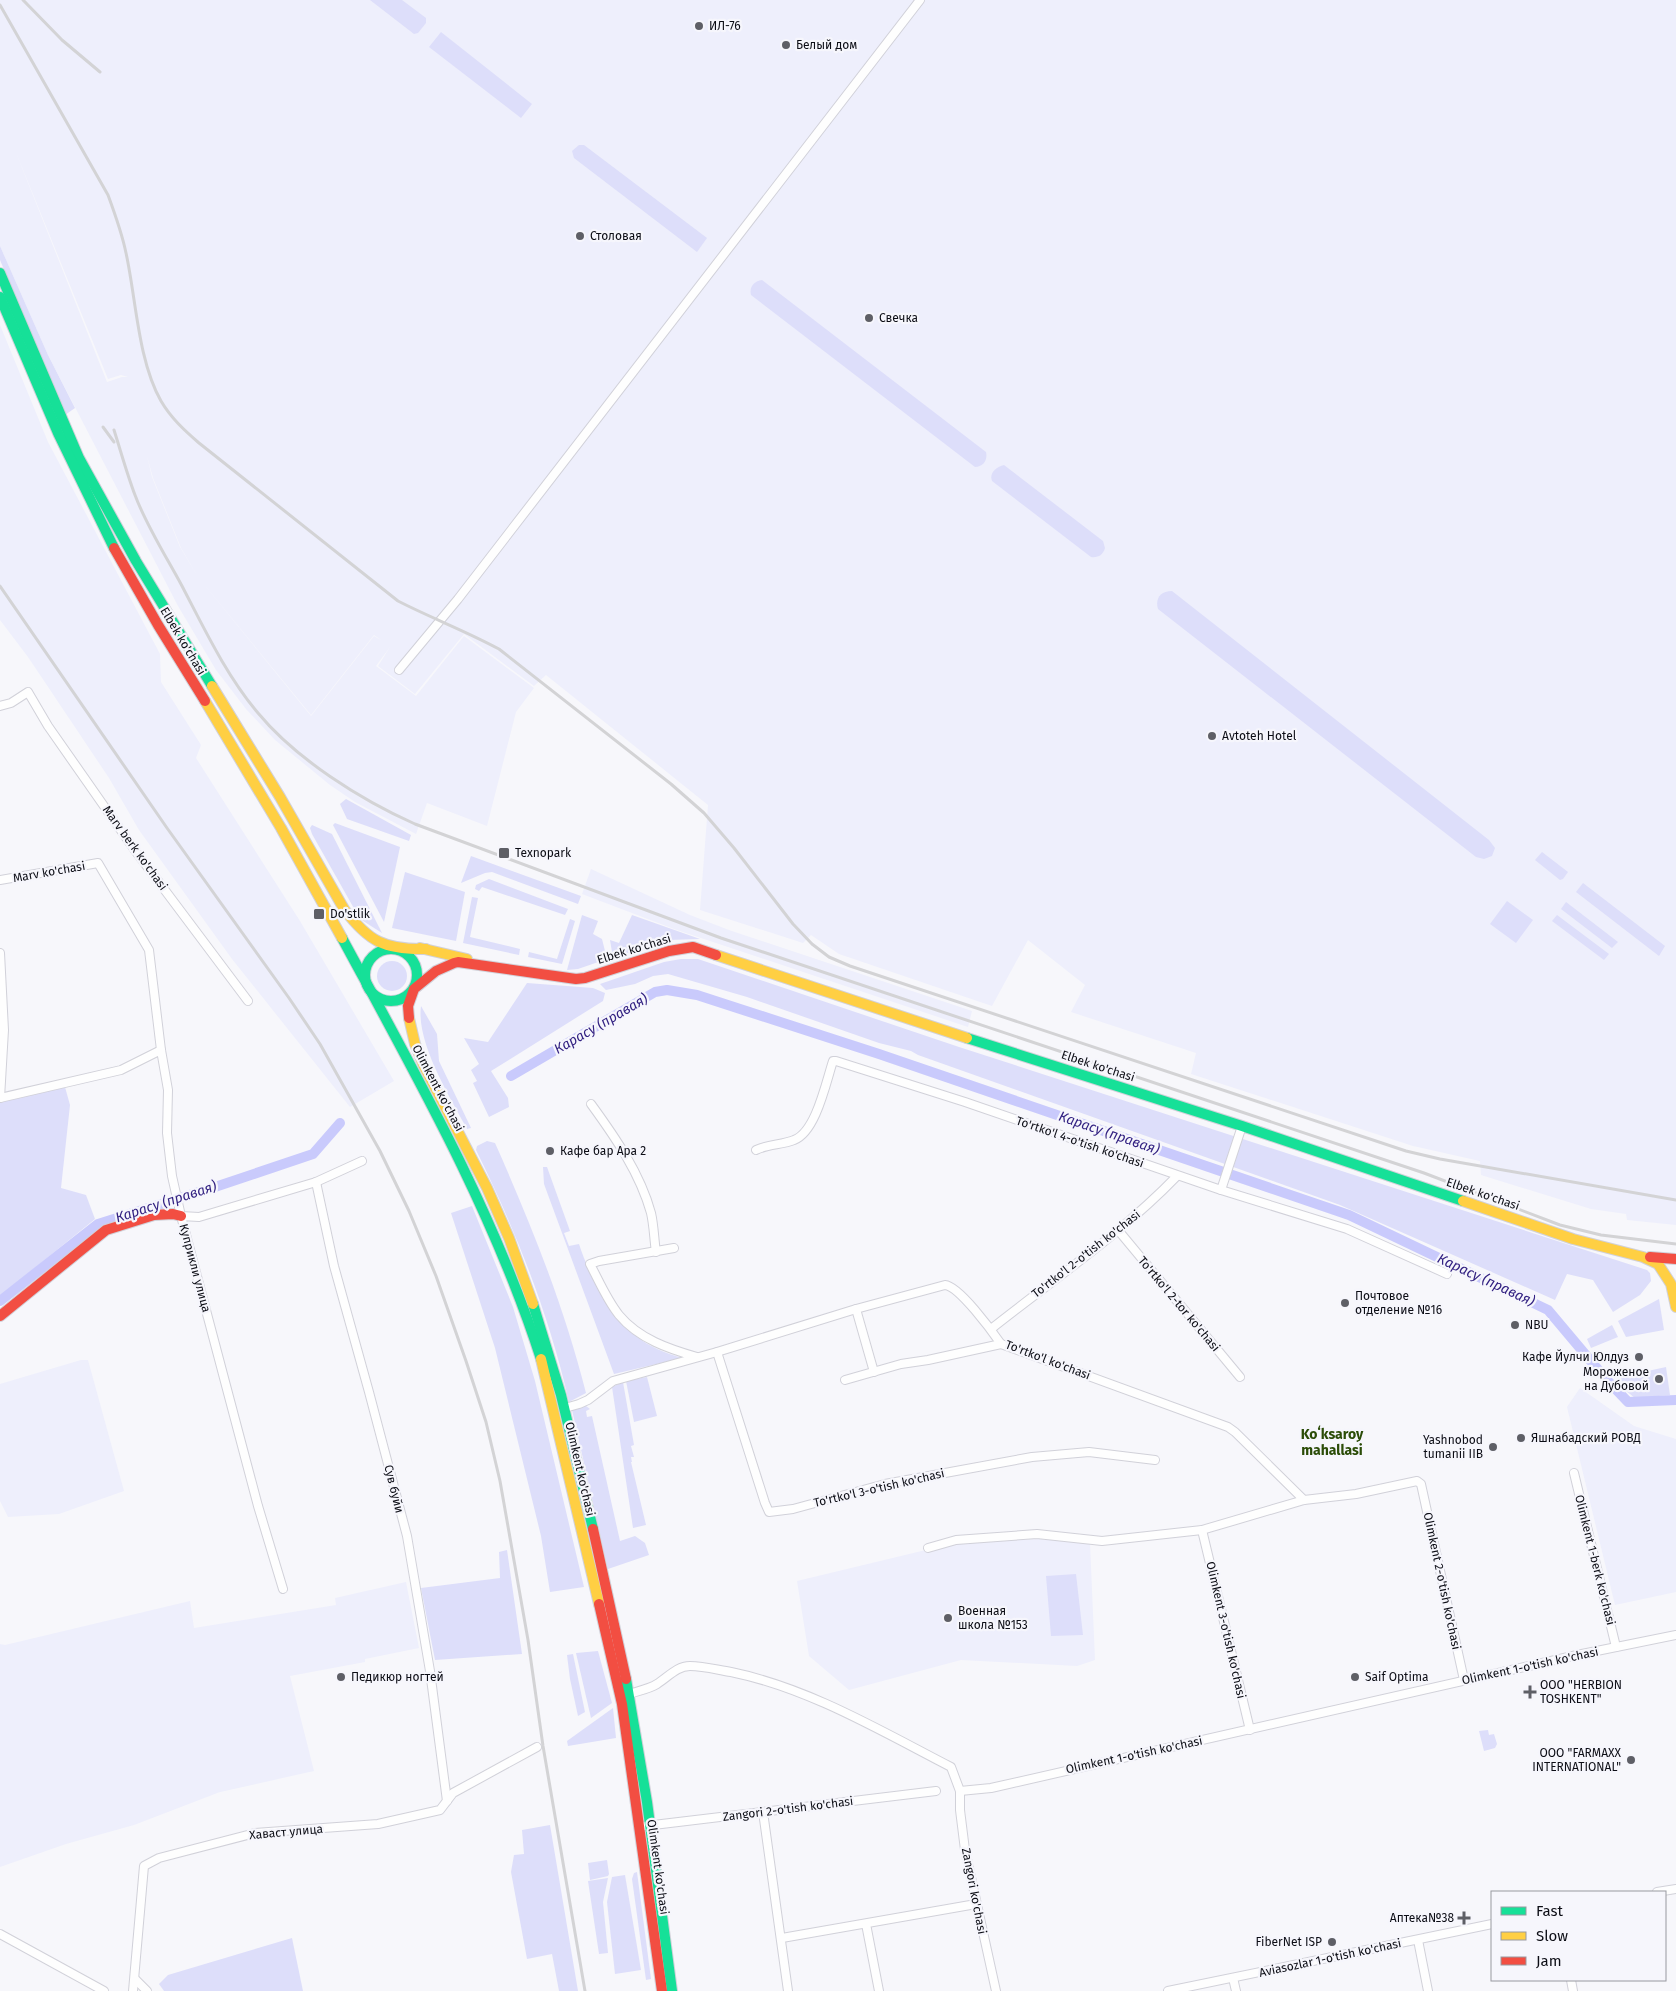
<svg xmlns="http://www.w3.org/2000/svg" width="1676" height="1991" viewBox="0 0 1676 1991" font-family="'Fira Sans',sans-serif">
<rect width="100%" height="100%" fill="#f7f7fb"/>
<g fill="#eeeffc" fill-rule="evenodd">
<path d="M 0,0 L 1676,0 L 1676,1225 L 1627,1220 L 1626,1214 L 1591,1209 L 1481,1175 L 1480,1161 L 1413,1146 L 1191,1074 L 1196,1053 L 1071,1012 L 1085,985 L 1028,940 L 992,1006 L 839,954 L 811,935 L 803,943 L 700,910 L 708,805 L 546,675 L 534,686 L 464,634 L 415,694 L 378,666 L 390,647 L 376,666 L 416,696 L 464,636 L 534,688 L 516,712 L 487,826 L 427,803 L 416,834 L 355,802 L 330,785 L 275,740 L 246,709 L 216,670 L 178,606 L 48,355 L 0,246 ZM 15,150 L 108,379 L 121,375 L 128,377 L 122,377 L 107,382 ZM 147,456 L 153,478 L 181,548 L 198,577 L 311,715 L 374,635 L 381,640 L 374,636 L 311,716 L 198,577 L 180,547 L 152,477 Z"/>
<path d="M 0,325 L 48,442 L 160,654 L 161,682 L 201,745 L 196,758 L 300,921 L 394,1081 L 350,1107 L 232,959 L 139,830 L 109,778 L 28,657 L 0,620 Z"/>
<path d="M 591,869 L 690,915 L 729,930 L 972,1011 L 968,1027 L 674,929 L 582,894 Z"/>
<path d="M 81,1360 L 88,1360 L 124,1491 L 59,1514 L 8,1517 L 0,1501 L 0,1384 Z"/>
<path d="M 1580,1388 L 1634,1426 L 1676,1439 L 1676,1592 L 1615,1605 L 1567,1407 Z"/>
<path d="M 1041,1539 L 1090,1543 L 1095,1660 L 1077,1666 L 961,1660 L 849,1690 L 809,1656 L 797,1581 L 959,1542 Z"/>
<path d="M 406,1582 L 419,1648 L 365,1659 L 365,1662 L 290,1676 L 314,1771 L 220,1792 L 134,1825 L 66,1844 L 0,1867 L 0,1644 L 5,1645 L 190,1601 L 194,1628 L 336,1605 L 335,1598 Z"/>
</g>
<g fill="#dddefa">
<path d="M 370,0 L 402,0 L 426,18 L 426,23 L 418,33 L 414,34 Z"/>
<path d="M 441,32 L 532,104 L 521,118 L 429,47 Z"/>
<path d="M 579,145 L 584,145 L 707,238 L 697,252 L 574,158 L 572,151 Z"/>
<path d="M 0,246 L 48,355 L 75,408 L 65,415 L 0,260 Z"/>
<path d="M 762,280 L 986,452 C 988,460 983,467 975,467 L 751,295 C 749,287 754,281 762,280 Z"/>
<path d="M 1004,465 L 1103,541 L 1105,548 C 1103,555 1098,558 1091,557 L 992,481 C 989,473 996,467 1004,465 Z"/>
<path d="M 1172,591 L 1489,840 L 1495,848 L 1492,856 L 1484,859 L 1476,857 L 1158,609 C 1155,599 1160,591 1172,591 Z"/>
<path d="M 346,799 L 411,835 L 409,841 L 347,819 L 340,804 Z"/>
<path d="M 335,823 L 400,847 L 384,922 L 333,825 Z"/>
<path d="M 312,825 L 332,834 L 382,933 L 360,919 L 312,834 L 310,828 Z"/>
<path d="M 1542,852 L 1568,872 L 1563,879 L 1560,880 L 1535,860 Z"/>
<path d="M 471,856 L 581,896 L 578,904 L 492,872 L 485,873 L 461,883 Z"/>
<path d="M 405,872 L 465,892 L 456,941 L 392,928 Z"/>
<path d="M 489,879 L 568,909 L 565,915 L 482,887 L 479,891 L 475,889 L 476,885 Z"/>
<path d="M 1583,883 L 1665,946 L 1659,956 L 1576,892 Z"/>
<path d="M 472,897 L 478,898 L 470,937 L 520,949 L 519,955 L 463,943 Z"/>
<path d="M 1507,901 L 1533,920 L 1516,943 L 1490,924 Z"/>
<path d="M 1566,902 L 1618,942 L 1612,948 L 1561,909 Z"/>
<path d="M 582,915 L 598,921 L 593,934 L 602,939 L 607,959 L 578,969 L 567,970 Z"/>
<path d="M 632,915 L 700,939 L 669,940 L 613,958 L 610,940 L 619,943 Z"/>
<path d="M 1557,915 L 1609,954 L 1604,960 L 1552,921 Z"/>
<path d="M 570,919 L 575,921 L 562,964 L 528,957 L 529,952 L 557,959 Z"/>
<path d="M 681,959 L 698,959 L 959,1047 L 1647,1270 L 1650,1273 L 1651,1281 L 1640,1295 L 1613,1312 L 1593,1280 L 1567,1274 L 1555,1300 L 1340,1205 L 918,1055 L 911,1051 L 879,1043 L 747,997 L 668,974 L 653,976 L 635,984 L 606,990 L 600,984 L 664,962 Z"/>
<circle cx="392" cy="976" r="15"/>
<path d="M 527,983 L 593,988 L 605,993 L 603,1001 L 491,1071 L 508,1098 L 509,1107 L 489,1117 L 473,1083 L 477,1081 L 471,1070 L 479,1064 L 464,1038 L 488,1042 Z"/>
<path d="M 421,1006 L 437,1034 L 439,1061 L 471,1128 L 467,1129 C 450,1097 416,1043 421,1006 Z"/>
<path d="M 65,1087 L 70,1105 L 61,1188 L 86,1195 L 95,1219 L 0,1296 L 0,1102 Z"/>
<path d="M 487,1141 L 495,1143 C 531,1224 564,1306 586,1393 L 569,1402 C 549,1314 516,1231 476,1150 L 477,1146 Z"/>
<path d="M 543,1167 L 547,1167 L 570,1231 L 564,1233 L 569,1246 L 579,1244 C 588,1273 612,1317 636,1336 C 650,1347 665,1353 682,1358 L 614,1374 L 544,1184 Z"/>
<path d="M 472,1206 L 513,1307 L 535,1381 L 584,1587 L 550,1592 L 541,1536 L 495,1348 L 451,1213 Z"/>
<path d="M 1659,1299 L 1664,1330 L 1626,1337 L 1618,1321 Z"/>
<path d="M 1612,1325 L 1618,1337 L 1591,1348 L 1587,1339 Z"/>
<path d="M 1666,1367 L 1670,1395 L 1635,1398 L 1616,1383 L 1622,1383 L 1620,1377 Z"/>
<path d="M 647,1377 L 657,1416 L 634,1422 L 626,1381 Z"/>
<path d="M 623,1382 L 634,1445 L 631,1446 L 634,1457 L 631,1457 L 632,1462 L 631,1462 L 646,1525 L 633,1528 L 612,1387 Z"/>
<path d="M 586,1406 L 590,1409 L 586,1411 L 587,1417 L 592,1416 L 620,1541 L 635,1536 L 645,1543 L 649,1555 L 608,1569 L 572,1410 Z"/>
<path d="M 507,1550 L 522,1654 L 435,1660 L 421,1588 L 500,1578 L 499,1552 Z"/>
<path d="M 1076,1574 L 1083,1635 L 1051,1636 L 1046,1576 Z"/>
<path d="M 598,1651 L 612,1703 L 591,1718 L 576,1653 Z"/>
<path d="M 573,1654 L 585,1712 L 578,1716 L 570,1679 L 567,1655 Z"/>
<path d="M 613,1708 L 616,1738 L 568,1746 L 567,1741 Z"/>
<path d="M 1488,1730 L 1489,1735 L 1494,1734 L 1497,1744 L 1495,1748 L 1484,1751 L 1479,1731 Z"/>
<path d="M 550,1825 L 578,1991 L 559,1991 L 552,1954 L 527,1959 L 511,1872 L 514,1855 L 524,1854 L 522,1830 Z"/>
<path d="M 607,1860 L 609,1874 L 608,1876 L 590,1880 L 588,1863 Z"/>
<path d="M 637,1872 L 651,1979 L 646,1980 L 632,1879 L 634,1873 Z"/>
<path d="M 625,1875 L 641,1970 L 615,1974 L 607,1902 L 612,1877 Z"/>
<path d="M 608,1878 L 603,1902 L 608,1953 L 599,1954 L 588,1881 Z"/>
<path d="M 292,1938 L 303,1991 L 164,1991 L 159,1984 L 168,1975 Z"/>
</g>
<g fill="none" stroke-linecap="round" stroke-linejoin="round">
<g stroke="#c9cafc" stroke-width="10">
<path d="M 511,1076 L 655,992 L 667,990 L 697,995 L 879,1054 L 1349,1215 L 1548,1310 L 1606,1379 L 1628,1402 L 1676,1400"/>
<path d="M 0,1301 L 98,1224 L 218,1186 L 313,1154 L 340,1123"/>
</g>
<defs>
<g id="street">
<path d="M 399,670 L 458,599 L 920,0"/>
<path d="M 0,706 L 11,703 L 28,692 L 48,726 L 134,849 L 248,1001"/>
<path d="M 0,880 L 98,863 L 149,950 L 161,1050 L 168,1090 L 167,1133 L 172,1176 L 181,1216 L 258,1506 L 283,1589"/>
<path d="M 0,953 L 4,1030 L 0,1098"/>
<path d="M 0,1098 L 121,1070 L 161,1050"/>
<path d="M 591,1104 C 615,1137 640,1173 651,1213 C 654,1226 654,1239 656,1252"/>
<path d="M 756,1150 C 768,1144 782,1145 794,1140 C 816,1132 826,1082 833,1061 L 836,1061 L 965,1102 L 1221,1190 L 1347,1229 L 1447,1274"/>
<path d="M 316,1182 L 334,1266 L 369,1392 L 407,1536 L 430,1671 L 447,1801"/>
<path d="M 1221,1190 L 1242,1126"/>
<path d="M 181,1216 L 199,1217 L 316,1182 L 362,1161"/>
<path d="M 1118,1230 L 1240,1377"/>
<path d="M 674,1248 L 599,1261 L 590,1264 C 599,1281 607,1300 619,1315 C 639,1339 669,1349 697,1357"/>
<path d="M 856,1309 L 874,1372"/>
<path d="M 991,1329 C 1054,1279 1122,1233 1177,1176"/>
<path d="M 717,1352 L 765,1503 L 769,1512 L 793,1509 L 885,1484 L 1032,1457 L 1089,1452 L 1155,1460"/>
<path d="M 845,1380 L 901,1364 L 928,1360 L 1001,1344"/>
<path d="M 565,1408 L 579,1404 L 588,1400 L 613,1381 L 717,1352 L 856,1309 L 945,1285 C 959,1286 992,1331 1001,1344 L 1228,1427 L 1235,1432 L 1304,1500"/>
<path d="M 1574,1473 L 1616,1647"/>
<path d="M 1202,1530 L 1250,1730"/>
<path d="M 928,1548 L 956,1540 L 1037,1534 L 1102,1541 L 1202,1530 L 1304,1500 L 1356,1494 L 1417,1481 L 1421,1484 L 1464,1680"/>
<path d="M 629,1694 C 638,1691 649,1689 657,1684 C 668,1677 677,1666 690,1666 C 704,1666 718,1670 731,1672 C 809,1688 881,1731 951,1767 L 960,1791 L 960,1810 L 965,1850 L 996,1991"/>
<path d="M 960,1791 L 991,1788 L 1577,1655 L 1676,1635"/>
<path d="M 763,1812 L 788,1991"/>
<path d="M 645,1826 L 936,1791"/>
<path d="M 1657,1892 L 1676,1889"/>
<path d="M 866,1924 L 879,1991"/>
<path d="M 0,1934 L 104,1991"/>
<path d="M 782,1938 L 976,1904"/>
<path d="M 1418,1940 L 1428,1991"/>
<path d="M 1233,1978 L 1236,1991"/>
<path d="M 135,1979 L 147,1991"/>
<path d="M 1571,1980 L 1573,1991"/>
<path d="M 133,1991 L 144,1866 L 159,1858 L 255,1833 L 378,1824 L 440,1810 L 453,1793 L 537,1747"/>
<path d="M 1168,1991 L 1492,1924"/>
</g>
<g id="fast">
<path d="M 0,273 L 79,458 L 136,561 L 212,686"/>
<path d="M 0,297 L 58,433 L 114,548"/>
<path d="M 342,938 C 416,1075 493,1210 541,1359"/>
<circle cx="391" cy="975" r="26"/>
<path d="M 967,1038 L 1242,1126 L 1463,1201"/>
<path d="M 533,1304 L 561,1395 L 593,1529"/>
<path d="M 626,1679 L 647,1802 L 672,1991"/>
</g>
<g id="slow">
<path d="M 212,686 L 280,797 L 344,909 C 369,942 385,950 426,949"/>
<path d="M 205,701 L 281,828 L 342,938"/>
<path d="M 420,948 L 467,959"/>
<path d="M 716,955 L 967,1038"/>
<path d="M 409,1018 L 415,1044 L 424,1066 L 487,1188 L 509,1238 L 533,1304"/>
<path d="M 1463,1201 L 1573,1239 L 1643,1257 L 1658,1264 L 1671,1284 L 1676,1307"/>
<path d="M 541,1359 L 599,1604"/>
</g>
<g id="jam">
<path d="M 114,548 L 158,625 L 205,701"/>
<path d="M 409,1018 L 408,1006 L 414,989 L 436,971 L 454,963 L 458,962 L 576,979 L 585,978 L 669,951 L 693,947 L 716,955"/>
<path d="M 1650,1257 L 1676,1259"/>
<path d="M 0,1316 L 106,1230 L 154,1215 L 173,1214 L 181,1216"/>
<path d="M 593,1529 L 626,1679"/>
<path d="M 599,1604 L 622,1704 L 662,1991"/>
</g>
</defs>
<use href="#street" stroke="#d1d1d9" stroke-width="10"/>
<use href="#fast" stroke="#d1d1d9" stroke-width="12"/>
<use href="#slow" stroke="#d1d1d9" stroke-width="12"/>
<use href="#jam" stroke="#d1d1d9" stroke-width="12"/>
<use href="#street" stroke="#fefefe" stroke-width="8"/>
<use href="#fast" stroke="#16e098" stroke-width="10"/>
<use href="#slow" stroke="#ffcf43" stroke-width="10"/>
<use href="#jam" stroke="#f24e42" stroke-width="10"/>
<g stroke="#d3d3d5" stroke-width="3">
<path d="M 23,0 L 62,40 L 100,72"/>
<path d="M 0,5 L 108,195 C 115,214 122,233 126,253 C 136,298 138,361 161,401 C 171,418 184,430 199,443 L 398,601 C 431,618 466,631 499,649 L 671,784 L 704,813 L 734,848 L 793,924 L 812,944 L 829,957 L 850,966 L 1406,1151 L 1440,1159 L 1676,1200"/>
<path d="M 103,427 L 114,442"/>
<path d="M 114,430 C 121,452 127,474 135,495 C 146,525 167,558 182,586 C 205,630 226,675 258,713 C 296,759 361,800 415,824 L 721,938 L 1424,1173 L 1560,1225 L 1601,1235 L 1676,1244"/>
<path d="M 0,586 L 167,828 L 289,998 L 320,1044 L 380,1151 L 409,1211 L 436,1276 L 466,1361 L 486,1422 L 500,1481 L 528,1640 L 543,1746 L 585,1991"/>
</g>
</g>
<g fill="#5e5f66" stroke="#f6f6fc" stroke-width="2">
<circle cx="699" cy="26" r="5"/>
<circle cx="786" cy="45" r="5"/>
<circle cx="580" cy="236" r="5"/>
<circle cx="869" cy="318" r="5"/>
<circle cx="1212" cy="736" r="5"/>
<rect x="498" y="847" width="12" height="12" rx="2.5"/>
<rect x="313" y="908" width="12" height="12" rx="2.5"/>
<circle cx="550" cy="1151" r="5"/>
<circle cx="1345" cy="1303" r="5"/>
<circle cx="1515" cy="1325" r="5"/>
<circle cx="1639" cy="1357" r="5"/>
<circle cx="1659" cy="1379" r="5"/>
<circle cx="1521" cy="1438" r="5"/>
<circle cx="1493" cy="1447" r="5"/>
<circle cx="948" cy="1618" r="5"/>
<circle cx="341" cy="1677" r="5"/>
<circle cx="1355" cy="1677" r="5"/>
<path d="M1527.5 1684.5h5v5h5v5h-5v5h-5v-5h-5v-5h5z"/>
<circle cx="1631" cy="1760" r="5"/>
<path d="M1461.5 1910.5h5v5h5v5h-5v5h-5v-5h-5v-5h5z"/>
<circle cx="1332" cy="1942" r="5"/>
</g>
<g text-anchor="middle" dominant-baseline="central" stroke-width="4.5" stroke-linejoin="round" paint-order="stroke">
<g font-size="12" fill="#0c0d15" stroke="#f6f6fc" text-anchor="start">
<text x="709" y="26">ИЛ-76</text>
<text x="796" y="45">Белый дом</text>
<text x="590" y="236">Столовая</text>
<text x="879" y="318">Свечка</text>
<text x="1222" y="736">Avtoteh Hotel</text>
<text x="515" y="853">Texnopark</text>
<text x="330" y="914">Do'stlik</text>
<text x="560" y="1151">Кафе бар Ара 2</text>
<text x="1355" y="1296">Почтовое<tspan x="1355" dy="14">отделение №16</tspan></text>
<text x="1525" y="1325">NBU</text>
<text x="1629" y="1357" text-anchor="end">Кафе Йулчи Юлдуз</text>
<text x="1649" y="1372" text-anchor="end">Мороженое<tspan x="1649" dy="14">на Дубовой</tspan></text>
<text x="1531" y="1438">Яшнабадский РОВД</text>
<text x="1483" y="1440" text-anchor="end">Yashnobod<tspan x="1483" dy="14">tumanii IIB</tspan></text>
<text x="958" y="1611">Военная<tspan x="958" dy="14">школа №153</tspan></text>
<text x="351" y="1677">Педикюр ногтей</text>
<text x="1365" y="1677">Saif Optima</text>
<text x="1540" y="1685">ООО "HERBION<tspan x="1540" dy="14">TOSHKENT"</tspan></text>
<text x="1621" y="1753" text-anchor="end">OOO "FARMAXX<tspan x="1621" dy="14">INTERNATIONAL"</tspan></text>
<text x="1454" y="1918" text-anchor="end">Аптека№38</text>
<text x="1322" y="1942" text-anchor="end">FiberNet ISP</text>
</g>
<g font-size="12" fill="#0c0d15" stroke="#f6f6fc">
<text transform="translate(183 641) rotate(59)">Elbek ko'chasi</text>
<text transform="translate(135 848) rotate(54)">Marv berk ko'chasi</text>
<text transform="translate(49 872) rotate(-10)">Marv ko'chasi</text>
<text transform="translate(634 949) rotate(-17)">Elbek ko'chasi</text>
<text transform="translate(1098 1066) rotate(18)">Elbek ko'chasi</text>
<text transform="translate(438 1088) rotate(62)">Olimkent ko'chasi</text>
<text transform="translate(1080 1142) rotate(19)">To'rtko'l 4-o'tish ko'chasi</text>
<text transform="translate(1483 1194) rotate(19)">Elbek ko'chasi</text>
<text transform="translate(1086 1254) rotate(-38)">To'rtko'l 2-o'tish ko'chasi</text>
<text transform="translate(195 1268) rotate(75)">Куприкли улица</text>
<text transform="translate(1179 1304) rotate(50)">To'rtko'l 2-tor ko'chasi</text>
<text transform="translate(1048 1360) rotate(21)">To'rtko'l ko'chasi</text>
<text transform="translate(580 1469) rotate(77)">Olimkent ko'chasi</text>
<text transform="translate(879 1488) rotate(-13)">To'rtko'l 3-o'tish ko'chasi</text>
<text transform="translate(394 1489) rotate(76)">Сув буйи</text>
<text transform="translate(1595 1560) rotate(76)">Olimkent 1-berk ko'chasi</text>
<text transform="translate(1442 1581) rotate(78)">Olimkent 2-o'tish ko'chasi</text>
<text transform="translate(1226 1630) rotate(77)">Olimkent 3-o'tish ko'chasi</text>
<text transform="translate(1530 1666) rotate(-12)">Olimkent 1-o'tish ko'chasi</text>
<text transform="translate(1134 1755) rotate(-12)">Olimkent 1-o'tish ko'chasi</text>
<text transform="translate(788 1809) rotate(-7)">Zangori 2-o'tish ko'chasi</text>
<text transform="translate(286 1832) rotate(-5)">Хаваст улица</text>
<text transform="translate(658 1867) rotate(82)">Olimkent ko'chasi</text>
<text transform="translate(974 1891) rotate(79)">Zangori ko'chasi</text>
<text transform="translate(1330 1958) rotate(-12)">Aviasozlar 1-o'tish ko'chasi</text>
</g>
<g font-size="14" font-style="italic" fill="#332282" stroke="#f6f6fc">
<text transform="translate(601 1024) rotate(-30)">Карасу (правая)</text>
<text transform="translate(1109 1133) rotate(19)">Карасу (правая)</text>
<text transform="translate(166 1202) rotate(-18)">Карасу (правая)</text>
<text transform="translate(1486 1280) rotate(25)">Карасу (правая)</text>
</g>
<g font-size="14" font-weight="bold" fill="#2b4c07" stroke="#f6f6fc">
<text x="1332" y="1434">Koʻksaroy<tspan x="1332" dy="16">mahallasi</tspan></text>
</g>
</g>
<rect x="1491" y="1891" width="175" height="90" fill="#f6f6fc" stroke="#9899a0"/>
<rect x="1501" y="1907" width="25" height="8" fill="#16e098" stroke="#9899a0"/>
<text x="1536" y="1916" font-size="15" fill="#0c0d15">Fast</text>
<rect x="1501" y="1932" width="25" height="8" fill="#ffcf43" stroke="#9899a0"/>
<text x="1536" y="1941" font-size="15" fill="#0c0d15">Slow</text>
<rect x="1501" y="1957" width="25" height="8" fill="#f24e42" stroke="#9899a0"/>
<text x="1536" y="1966" font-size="15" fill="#0c0d15">Jam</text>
</svg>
